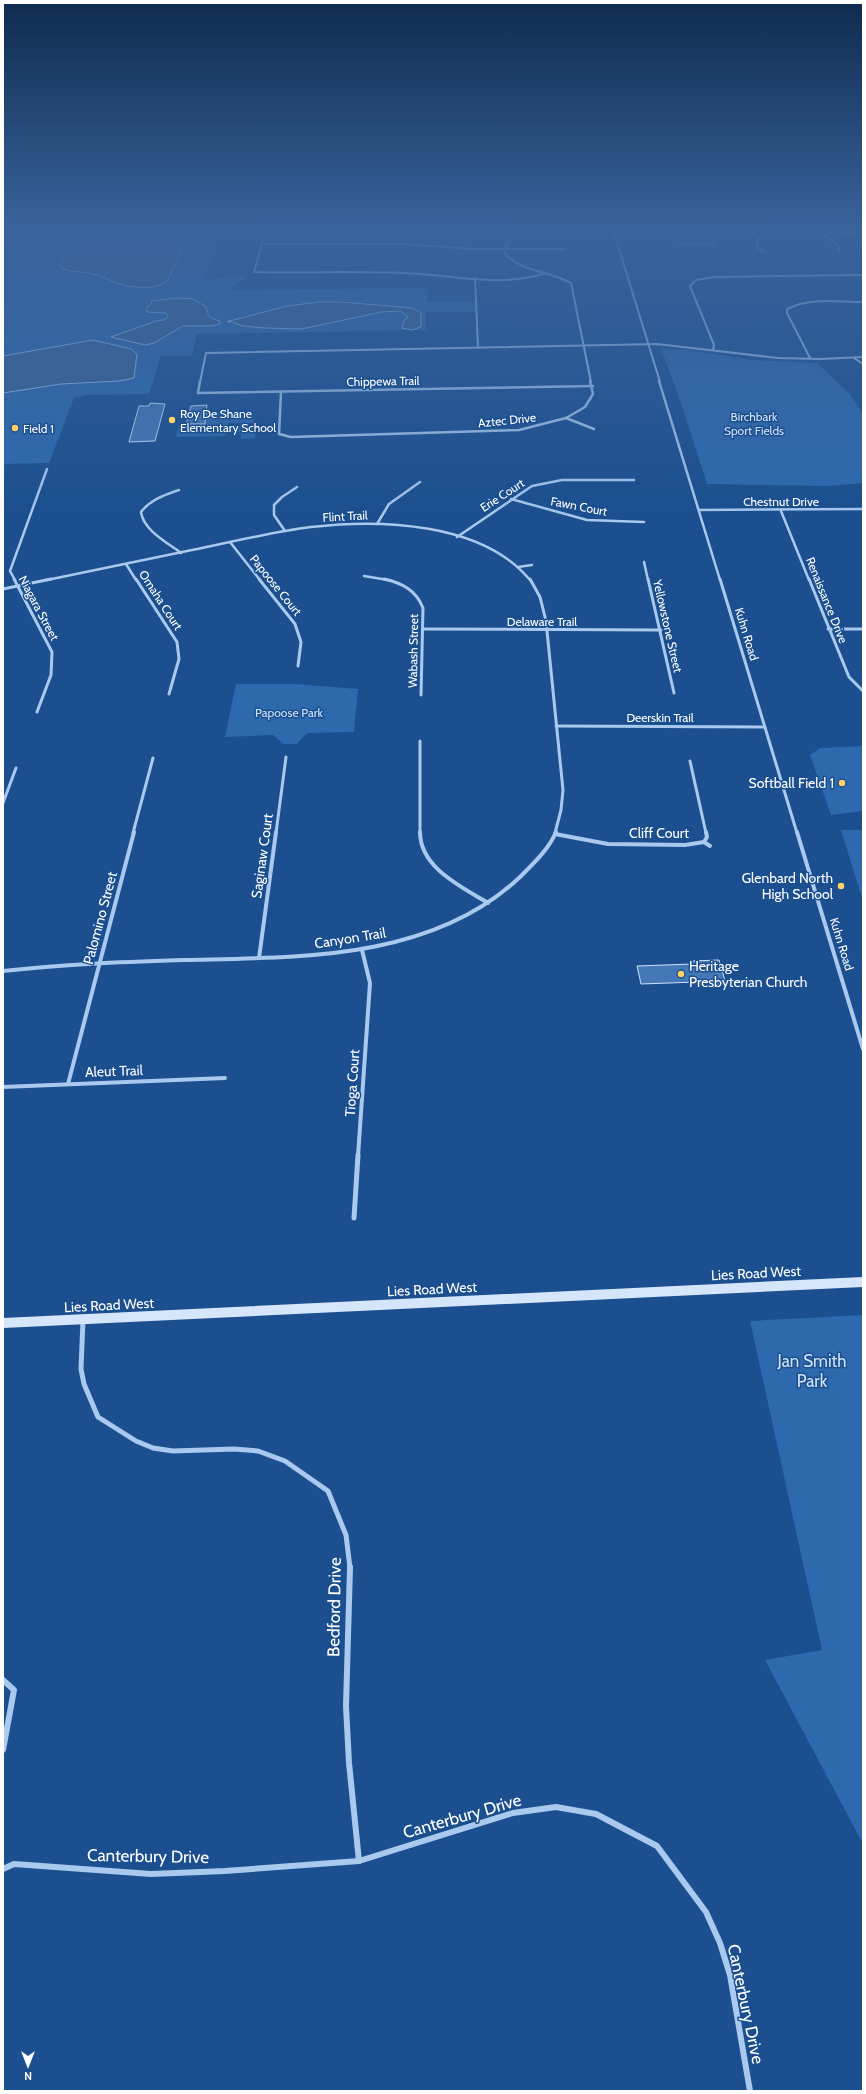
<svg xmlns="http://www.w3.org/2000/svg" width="866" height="2094" viewBox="0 0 866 2094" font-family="Cabin,sans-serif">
<rect width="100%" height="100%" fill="#1b4f8f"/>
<g fill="#2e69ad">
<path d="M 3,226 L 223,226 L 203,280 L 244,275 L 248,276 L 228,290 L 428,288 L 427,302 L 476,302 L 476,312 L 426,312 L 426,330 L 197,334 L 192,356 L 161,356 L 149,394 L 86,395 L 74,398 L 49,463 L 3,464 Z"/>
<path d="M 661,348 L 686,350 L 753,360 L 817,363 L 850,394 L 863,414 L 863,483 L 829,486 L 707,484 L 682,406 Z"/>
<path d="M 253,413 L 254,423 L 228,423 L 225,436 L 176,437 L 179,424 L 204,423 L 206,414 Z"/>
<path d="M 228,425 L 256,425 L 255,438 L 241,439 L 241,432 L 228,432 Z"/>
<path d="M 236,684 L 295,684 L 358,689 L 354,732 L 307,733 L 297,744 L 284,744 L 273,735 L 225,737 Z"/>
<path d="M 863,746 L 863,811 L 831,815 L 810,755 L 820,748 Z"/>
<path d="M 841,830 L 863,830 L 863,901 Z"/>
<path d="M 863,1315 L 863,1844 L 765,1660 L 822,1650 L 750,1321 Z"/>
</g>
<g fill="#3c6290" stroke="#9cc4f0">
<path d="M 97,226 L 193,226 L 167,281 C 158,288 145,288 134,287 C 118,286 105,276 89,273 C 80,271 65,273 59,265 Z"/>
<path d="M 709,231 L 714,245 L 680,245 L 673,232 Z"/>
<path d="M 178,298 L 193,299 L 206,307 C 210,319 207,317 220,321 L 220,324 L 212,326 L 183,326 L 154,343 L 145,345 L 111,337 L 156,321 L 164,320 L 168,316 L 166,313 L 147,312 L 146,309 L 152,303 L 151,301 Z"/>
<path d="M 319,302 L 342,302 L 412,308 L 421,313 L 421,327 L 412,330 L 402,328 L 404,321 L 408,317 L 400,311 L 381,312 L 302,329 L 265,328 L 242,326 L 230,321 L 287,306 Z"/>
<path d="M 93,340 L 131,349 L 137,354 L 134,378 L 120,381 L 61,384 L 3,393 L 3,356 Z"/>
</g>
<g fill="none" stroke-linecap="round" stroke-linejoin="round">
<path stroke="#9cc4f0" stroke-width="2" d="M 228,322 L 230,321"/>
</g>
<g fill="#4478b7" stroke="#cfe3fa">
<path d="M 150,403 L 165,404 L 155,441 L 129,442 L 139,406 L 149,406 Z"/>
<path d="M 207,405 L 205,424 L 186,424 L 191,406 Z"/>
<path d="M 719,960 L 726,984 L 698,985 L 697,982 L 641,984 L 637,966 L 692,964 L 692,961 Z"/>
</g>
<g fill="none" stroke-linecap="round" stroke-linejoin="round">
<g stroke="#a9c9ee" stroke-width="2">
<path d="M 267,226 L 254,272 C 304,273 354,271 404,273 C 450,275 500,288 546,273"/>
<path d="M 544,226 C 528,230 508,233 504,252 C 519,272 550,271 571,283 L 591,382"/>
<path d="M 612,226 L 660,382"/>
<path d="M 744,228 L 754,233 L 758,238 L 757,246 L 763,252"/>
<path d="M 613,230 L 760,227 L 863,234"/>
<path d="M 836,232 L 825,236 L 838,246 L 839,252"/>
<path d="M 262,244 L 401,244 L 474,249 L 565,249"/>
<path d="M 475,278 L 478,348"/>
<path d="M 713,350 L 714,345 L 690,286 L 696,280 L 714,277 L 863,275"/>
<path d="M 810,358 L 787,313 L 787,309 C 810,297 838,302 863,302"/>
<path d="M 854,358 L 863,364"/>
<path d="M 200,382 L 206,353 L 657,344 L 778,358 L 820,359 L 863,357"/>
</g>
<g stroke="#a9c9ee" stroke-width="2.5">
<path d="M 200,381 L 198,393 L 593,386"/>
<path d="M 659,381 L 720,580"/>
<path d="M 281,392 L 279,434 L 291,437 L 519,430 L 566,418 L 585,407 L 593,394 L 590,381"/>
<path d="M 566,418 L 594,429"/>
<path d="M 179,490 C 165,495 151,499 141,512 C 143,530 168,543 181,553"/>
<path d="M 511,499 L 587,520 L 644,522"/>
<path d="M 699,510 L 863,509"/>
<path d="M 781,511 L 809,580"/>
<path d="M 377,524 L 389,504 L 420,482"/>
<path d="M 285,531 L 274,515 L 274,505 L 282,497 L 297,487"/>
<path d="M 457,537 L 532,486 L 562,480 L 634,480"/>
<path d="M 230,542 L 260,580"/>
<path d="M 644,562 L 648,580"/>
<path d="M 126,564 L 136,580"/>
<path d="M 518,567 L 532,565"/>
<path d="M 364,576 L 388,580"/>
<path d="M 15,580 L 10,571 L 47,469"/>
<path d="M 47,580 C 95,570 144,560 192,550 C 232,542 271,532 311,527 C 380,519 482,522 530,580"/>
</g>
<g stroke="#a9c9ee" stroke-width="3">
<path d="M 14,579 L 52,652 L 51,675 L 37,712"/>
<path d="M 136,579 L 177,642 L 179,659 L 169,694"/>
<path d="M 259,579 L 295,624 L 301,642 L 298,666"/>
<path d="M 384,579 C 402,583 416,590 423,608 L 421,695"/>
<path d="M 530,579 L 540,597 L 546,621 L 563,790 L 561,810 L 555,833"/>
<path d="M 648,579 L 674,693"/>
<path d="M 720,579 L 797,833"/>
<path d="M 809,579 L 849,677 L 863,691"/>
<path d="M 3,589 L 51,579"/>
<path d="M 423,629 L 661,630"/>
<path d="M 828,629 L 863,629"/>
<path d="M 556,726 L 765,727"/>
<path d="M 420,741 L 420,833"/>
<path d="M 690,761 L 706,833"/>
<path d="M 3,803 L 16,768"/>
<path d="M 133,833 L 153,758"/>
<path d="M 276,833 L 286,757"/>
</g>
<g stroke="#a9c9ee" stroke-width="4">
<path d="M 420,832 C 420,868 462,887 488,903"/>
<path d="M 797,832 L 863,1049"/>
<path d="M 555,834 L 608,844 L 685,845 L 704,842 L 707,837 L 706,832"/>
<path d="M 704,842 L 710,846"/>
<path d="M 259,958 L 276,832"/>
<path d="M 3,971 C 63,964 124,962 184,960 C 299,957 431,961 520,877 C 533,864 549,849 556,832"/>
<path d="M 68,1084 L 134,832"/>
<path d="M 3,1087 L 225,1078"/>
<path d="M 358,1156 L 370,983 L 362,950"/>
</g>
<g stroke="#a9c9ee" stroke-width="5">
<path d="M 354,1218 L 358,1155"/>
<path d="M 83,1320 L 81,1369 L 84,1384 L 98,1417 L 136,1441 L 153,1448 L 173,1451 L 234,1449 L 258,1451 L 285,1461 L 328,1491 L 346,1535 L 350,1568"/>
</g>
<g stroke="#a9c9ee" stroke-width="6">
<path d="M 350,1567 L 346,1706 L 349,1763 L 359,1861"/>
<path d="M 3,1680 L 14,1690 L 3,1750"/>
<path d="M 3,1869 L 14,1864 L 151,1874 L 225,1871 L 359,1861 L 513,1813 L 556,1807 L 596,1814 L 657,1846 L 706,1912 L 720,1943 L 730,1975 L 750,2091"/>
</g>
<path stroke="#d6e6fa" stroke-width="10" d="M 3,1323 L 863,1282"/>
</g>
<linearGradient id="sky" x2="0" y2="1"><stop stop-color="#0f2b4f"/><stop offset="0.44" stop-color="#39639b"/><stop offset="1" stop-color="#39639b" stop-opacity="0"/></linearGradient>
<rect width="866" height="519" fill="url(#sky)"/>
<g fill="#ffd166" stroke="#1b4f8f" stroke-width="1.5">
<circle cx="172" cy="420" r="4"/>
<circle cx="15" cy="428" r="4"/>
<circle cx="842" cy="783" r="4"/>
<circle cx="841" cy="886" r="4"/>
<circle cx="681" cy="974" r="4"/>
</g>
<g text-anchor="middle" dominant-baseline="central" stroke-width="3" stroke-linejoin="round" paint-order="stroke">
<g font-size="12" fill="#fff" stroke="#1b4f8f">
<text transform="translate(383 381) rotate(-1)">Chippewa Trail</text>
<text transform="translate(507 420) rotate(-6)">Aztec Drive</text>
<text transform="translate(502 495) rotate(-33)">Erie Court</text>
<text x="781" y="501">Chestnut Drive</text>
<text transform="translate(579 506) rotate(11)">Fawn Court</text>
<text transform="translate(345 516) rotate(-3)">Flint Trail</text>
<text transform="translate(276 585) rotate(51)">Papoose Court</text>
<text transform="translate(161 600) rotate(57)">Omaha Court</text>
<text transform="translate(827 600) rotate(68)">Renaissance Drive</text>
<text transform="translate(39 608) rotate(62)">Niagara Street</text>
<text x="542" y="621">Delaware Trail</text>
<text transform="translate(668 626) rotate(77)">Yellowstone Street</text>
<text transform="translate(747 634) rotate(73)">Kuhn Road</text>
<text transform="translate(413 651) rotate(-89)">Wabash Street</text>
<text x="660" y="717">Deerskin Trail</text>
<text transform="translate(842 944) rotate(73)">Kuhn Road</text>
</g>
<g font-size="12" fill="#fff" stroke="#1b4f8f" text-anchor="start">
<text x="180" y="413">Roy De Shane<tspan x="180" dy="14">Elementary School</tspan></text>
<text x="23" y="428">Field 1</text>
</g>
<g font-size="12" fill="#cfe3fa" stroke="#1b4f8f">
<text x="754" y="416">Birchbark<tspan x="754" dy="14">Sport Fields</tspan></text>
<text x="289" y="712">Papoose Park</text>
</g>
<g font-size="14" fill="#fff" stroke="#1b4f8f" text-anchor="end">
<text x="834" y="783">Softball Field 1</text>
<text x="833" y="878">Glenbard North<tspan x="833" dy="16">High School</tspan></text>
<text x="689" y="966" text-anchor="start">Heritage<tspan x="689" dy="16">Presbyterian Church</tspan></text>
</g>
<g font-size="14" fill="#fff" stroke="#1b4f8f">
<text x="659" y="833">Cliff Court</text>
<text transform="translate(262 856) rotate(-82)">Saginaw Court</text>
<text transform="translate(100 918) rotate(-75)">Palomino Street</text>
<text transform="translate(350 938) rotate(-9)">Canyon Trail</text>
<text transform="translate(114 1071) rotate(-2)">Aleut Trail</text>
<text transform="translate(352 1083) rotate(-86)">Tioga Court</text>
<text transform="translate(756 1273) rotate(-3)">Lies Road West</text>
<text transform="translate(432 1289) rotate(-3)">Lies Road West</text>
<text transform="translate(109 1305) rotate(-3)">Lies Road West</text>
</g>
<g font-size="17" fill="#cfe3fa" stroke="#1b4f8f">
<text x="812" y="1361">Jan Smith<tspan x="812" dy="20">Park</tspan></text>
</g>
<g font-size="17" fill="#fff" stroke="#1b4f8f">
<text transform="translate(334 1607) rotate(-89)">Bedford Drive</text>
<text transform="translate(462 1816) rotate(-16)">Canterbury Drive</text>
<text transform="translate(148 1856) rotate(1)">Canterbury Drive</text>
<text transform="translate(746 2004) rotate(78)">Canterbury Drive</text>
</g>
</g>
<rect width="866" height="2094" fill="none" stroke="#ffffff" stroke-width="8"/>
<g transform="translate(28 2066) rotate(180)" stroke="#1b4f8f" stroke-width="3" paint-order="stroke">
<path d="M0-3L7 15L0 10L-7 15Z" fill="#ffffff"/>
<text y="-6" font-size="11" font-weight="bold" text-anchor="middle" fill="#ffffff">N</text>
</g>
</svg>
